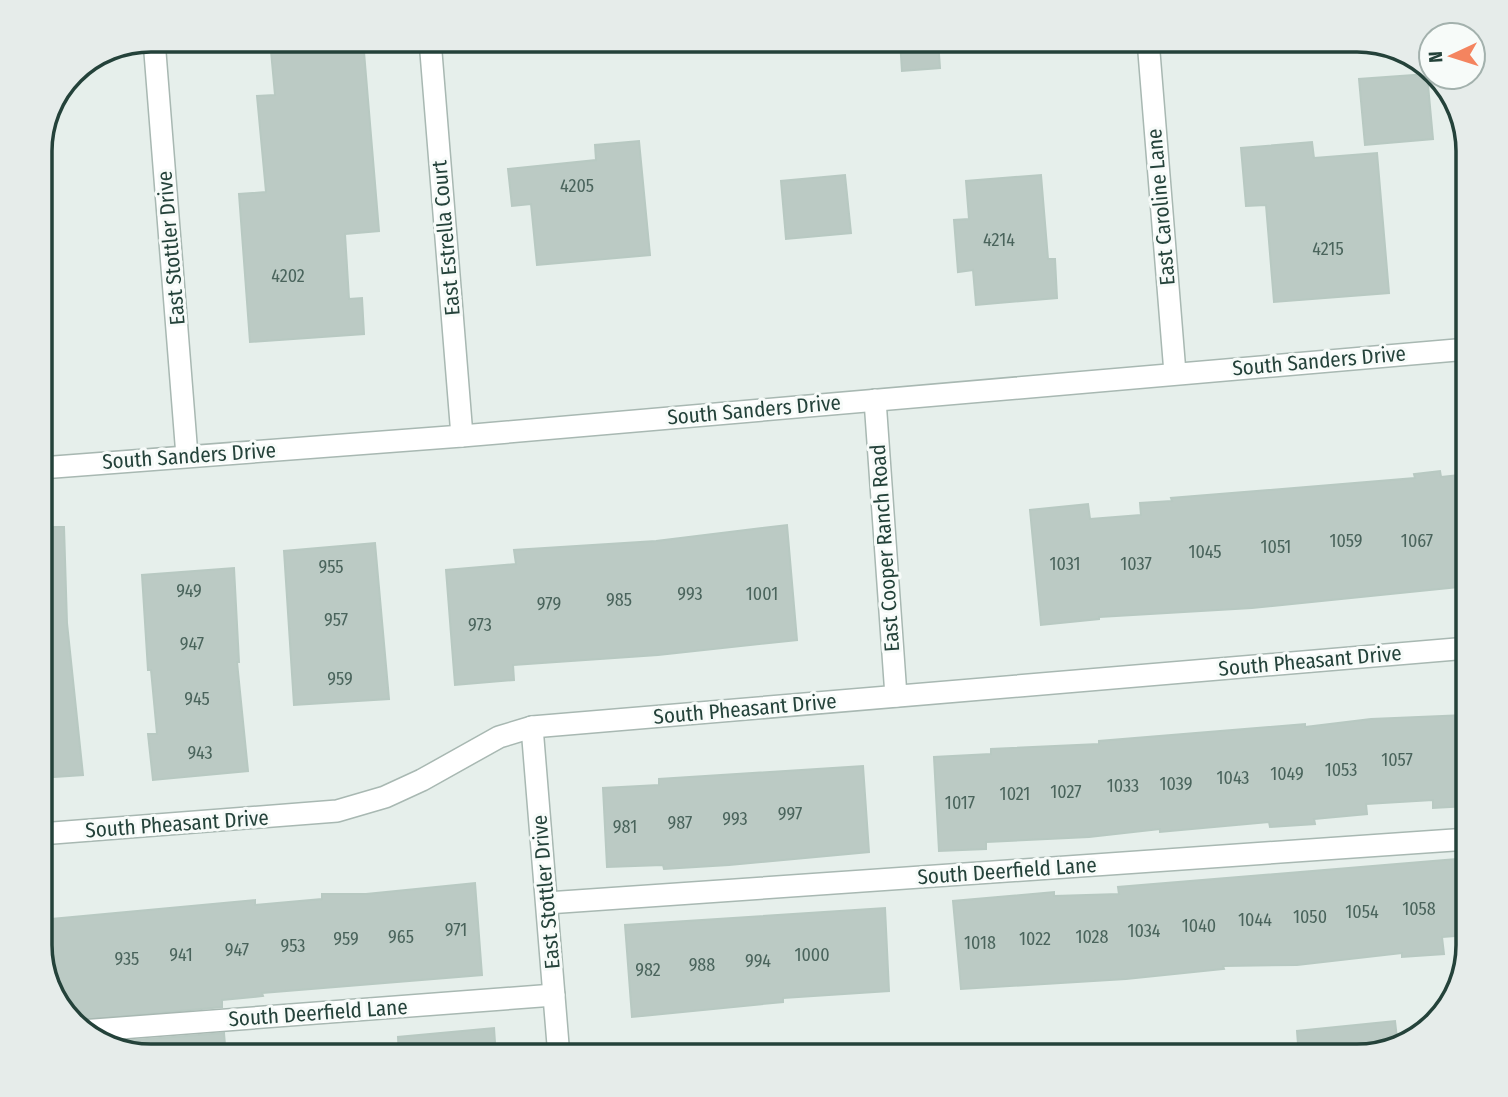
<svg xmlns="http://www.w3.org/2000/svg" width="1508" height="1097" viewBox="0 0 1508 1097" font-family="'Fira Sans Condensed',sans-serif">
<rect width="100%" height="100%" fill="#e6efeb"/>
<g fill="#bbcac4" stroke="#b8c9c2" stroke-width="2">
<path d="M 270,40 L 363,40 L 379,231 L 345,234 L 349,299 L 362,298 L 364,334 L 250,342 L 239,194 L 266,192 L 257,96 L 275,95 Z"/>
<path d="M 900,40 L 938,40 L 940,68 L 902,71 Z"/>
<path d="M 1427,74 L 1433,139 L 1365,145 L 1359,79 Z"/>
<path d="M 639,141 L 650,255 L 537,265 L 531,204 L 512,206 L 508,169 L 596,160 L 595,145 Z"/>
<path d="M 1312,142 L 1314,158 L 1377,153 L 1389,293 L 1274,302 L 1266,205 L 1246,206 L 1241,148 Z"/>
<path d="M 845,175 L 851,233 L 786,239 L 781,181 Z"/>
<path d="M 1041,175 L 1048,259 L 1055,259 L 1057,298 L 976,305 L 973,270 L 958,272 L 954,220 L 969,219 L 966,181 Z"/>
<path d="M 1440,471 L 1441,477 L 1468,474 L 1468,586 L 1252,608 L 1099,617 L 1099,619 L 1041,625 L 1030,510 L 1088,504 L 1090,519 L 1141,515 L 1140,503 L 1172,501 L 1171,498 L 1415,478 L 1414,474 Z"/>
<path d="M 787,525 L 797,640 L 658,655 L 513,665 L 514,680 L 455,685 L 446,570 L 516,564 L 514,550 L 656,541 Z"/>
<path d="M 40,527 L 64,527 L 67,623 L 83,775 L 40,778 Z"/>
<path d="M 375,543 L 389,699 L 294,705 L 284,551 Z"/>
<path d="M 234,568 L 239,662 L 237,662 L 248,771 L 153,780 L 148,734 L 157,734 L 151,670 L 148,670 L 142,575 Z"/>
<path d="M 1465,715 L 1468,806 L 1433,808 L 1433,800 L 1366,804 L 1367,814 L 1314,819 L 1315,824 L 1270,827 L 1269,822 L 1160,832 L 1160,829 L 1089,837 L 986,842 L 986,849 L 939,851 L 934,757 L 991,754 L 991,749 L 1099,744 L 1099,741 L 1305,724 L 1305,727 L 1371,719 Z"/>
<path d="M 863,766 L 869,852 L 729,865 L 664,869 L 663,865 L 607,867 L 603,788 L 659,785 L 659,779 Z"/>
<path d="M 1468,858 L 1468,935 L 1442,937 L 1444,954 L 1402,957 L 1402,953 L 1297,965 L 1223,966 L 1224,969 L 1126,979 L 961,989 L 953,901 L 1054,892 L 1054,896 L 1119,894 L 1118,887 Z"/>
<path d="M 475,883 L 482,975 L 262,993 L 263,996 L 222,1000 L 222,1007 L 73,1021 L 55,1001 L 44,963 L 41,920 L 255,900 L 255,905 L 322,899 L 322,894 L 366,894 Z"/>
<path d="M 885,908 L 889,991 L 783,998 L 783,1002 L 632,1017 L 625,925 Z"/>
<path d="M 1395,1021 L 1398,1047 L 1356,1057 L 1299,1057 L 1297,1031 Z"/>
<path d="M 494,1028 L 496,1057 L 399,1057 L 398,1037 Z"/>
<path d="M 224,1033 L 226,1057 L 151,1057 L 108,1042 Z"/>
</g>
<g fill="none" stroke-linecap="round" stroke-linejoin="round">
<defs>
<g id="minor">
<path d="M 154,40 L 187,456"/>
<path d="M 430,40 L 462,436"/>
<path d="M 1148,40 L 1175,373"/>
<path d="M 875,400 L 896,696"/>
<path d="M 41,468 L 462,436 L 1468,349"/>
<path d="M 532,727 L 559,1057"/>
<path d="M 40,834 L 337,811 L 385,797 L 422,780 L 499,737 L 532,727 L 1468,648"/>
<path d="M 547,903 L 1468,839"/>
<path d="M 81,1031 L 554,995"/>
</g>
</defs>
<use href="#minor" stroke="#a8b8b2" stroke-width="24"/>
<use href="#minor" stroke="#fff" stroke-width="21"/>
</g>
<g text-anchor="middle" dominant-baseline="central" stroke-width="6" stroke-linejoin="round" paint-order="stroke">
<g font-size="18" fill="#4a645c">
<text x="577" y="186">4205</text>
<text x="999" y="240">4214</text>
<text x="1328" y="249">4215</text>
<text x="288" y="276">4202</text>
<text x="1346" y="541">1059</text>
<text x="1417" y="541">1067</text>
<text x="1276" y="547">1051</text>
<text x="1205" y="552">1045</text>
<text x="1065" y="564">1031</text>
<text x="1136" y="564">1037</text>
<text x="331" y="567">955</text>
<text x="189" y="591">949</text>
<text x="690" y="594">993</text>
<text x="762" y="594">1001</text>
<text x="619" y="600">985</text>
<text x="549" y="604">979</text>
<text x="336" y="620">957</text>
<text x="480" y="625">973</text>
<text x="192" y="644">947</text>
<text x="340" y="679">959</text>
<text x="197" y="699">945</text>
<text x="200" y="753">943</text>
<text x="1397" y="760">1057</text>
<text x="1341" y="770">1053</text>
<text x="1287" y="774">1049</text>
<text x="1233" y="778">1043</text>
<text x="1176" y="784">1039</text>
<text x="1123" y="786">1033</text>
<text x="1066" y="792">1027</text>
<text x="1015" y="794">1021</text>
<text x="960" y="803">1017</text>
<text x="790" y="814">997</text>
<text x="735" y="819">993</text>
<text x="680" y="823">987</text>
<text x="625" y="827">981</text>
<text x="1419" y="909">1058</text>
<text x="1362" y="912">1054</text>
<text x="1310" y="917">1050</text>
<text x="1255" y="920">1044</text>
<text x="1199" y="926">1040</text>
<text x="456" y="930">971</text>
<text x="1144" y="931">1034</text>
<text x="401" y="937">965</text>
<text x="1092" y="937">1028</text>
<text x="346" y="939">959</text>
<text x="1035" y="939">1022</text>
<text x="980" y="943">1018</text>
<text x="293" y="946">953</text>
<text x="237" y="950">947</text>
<text x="181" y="955">941</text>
<text x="812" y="955">1000</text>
<text x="127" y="959">935</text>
<text x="758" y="961">994</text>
<text x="702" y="965">988</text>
<text x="648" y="970">982</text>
</g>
<g font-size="21" fill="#24423a" stroke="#f7fbf9">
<text transform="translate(1161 207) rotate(-95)">East Caroline Lane</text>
<text transform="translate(446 238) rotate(-95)">East Estrella Court</text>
<text transform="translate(171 248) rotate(-95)">East Stottler Drive</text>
<text transform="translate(1319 361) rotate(-5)">South Sanders Drive</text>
<text transform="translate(754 410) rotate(-5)">South Sanders Drive</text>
<text transform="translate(189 456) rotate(-4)">South Sanders Drive</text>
<text transform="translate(885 548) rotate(-94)">East Cooper Ranch Road</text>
<text transform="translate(1310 661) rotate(-5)">South Pheasant Drive</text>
<text transform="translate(745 709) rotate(-5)">South Pheasant Drive</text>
<text transform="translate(177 824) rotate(-4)">South Pheasant Drive</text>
<text transform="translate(1007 871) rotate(-4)">South Deerfield Lane</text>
<text transform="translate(546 892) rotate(-95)">East Stottler Drive</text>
<text transform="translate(318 1013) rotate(-4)">South Deerfield Lane</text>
</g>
</g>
<path d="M0 0H1508V1097H0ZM151 52H1357A99 99 0 0 1 1456 151V945A99 99 0 0 1 1357 1044H151A99 99 0 0 1 52 945V151A99 99 0 0 1 151 52Z" fill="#e6ecea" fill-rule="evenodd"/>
<path fill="none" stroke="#24423a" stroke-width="3.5" d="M151 52H1357A99 99 0 0 1 1456 151V945A99 99 0 0 1 1357 1044H151A99 99 0 0 1 52 945V151A99 99 0 0 1 151 52Z"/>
<g transform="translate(1452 56) rotate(266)"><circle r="33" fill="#f7fbf9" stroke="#a3b1ad" stroke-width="2"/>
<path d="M0-5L12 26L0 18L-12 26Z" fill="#f4845f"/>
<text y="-10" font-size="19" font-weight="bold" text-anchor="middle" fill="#24423a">N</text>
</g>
</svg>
